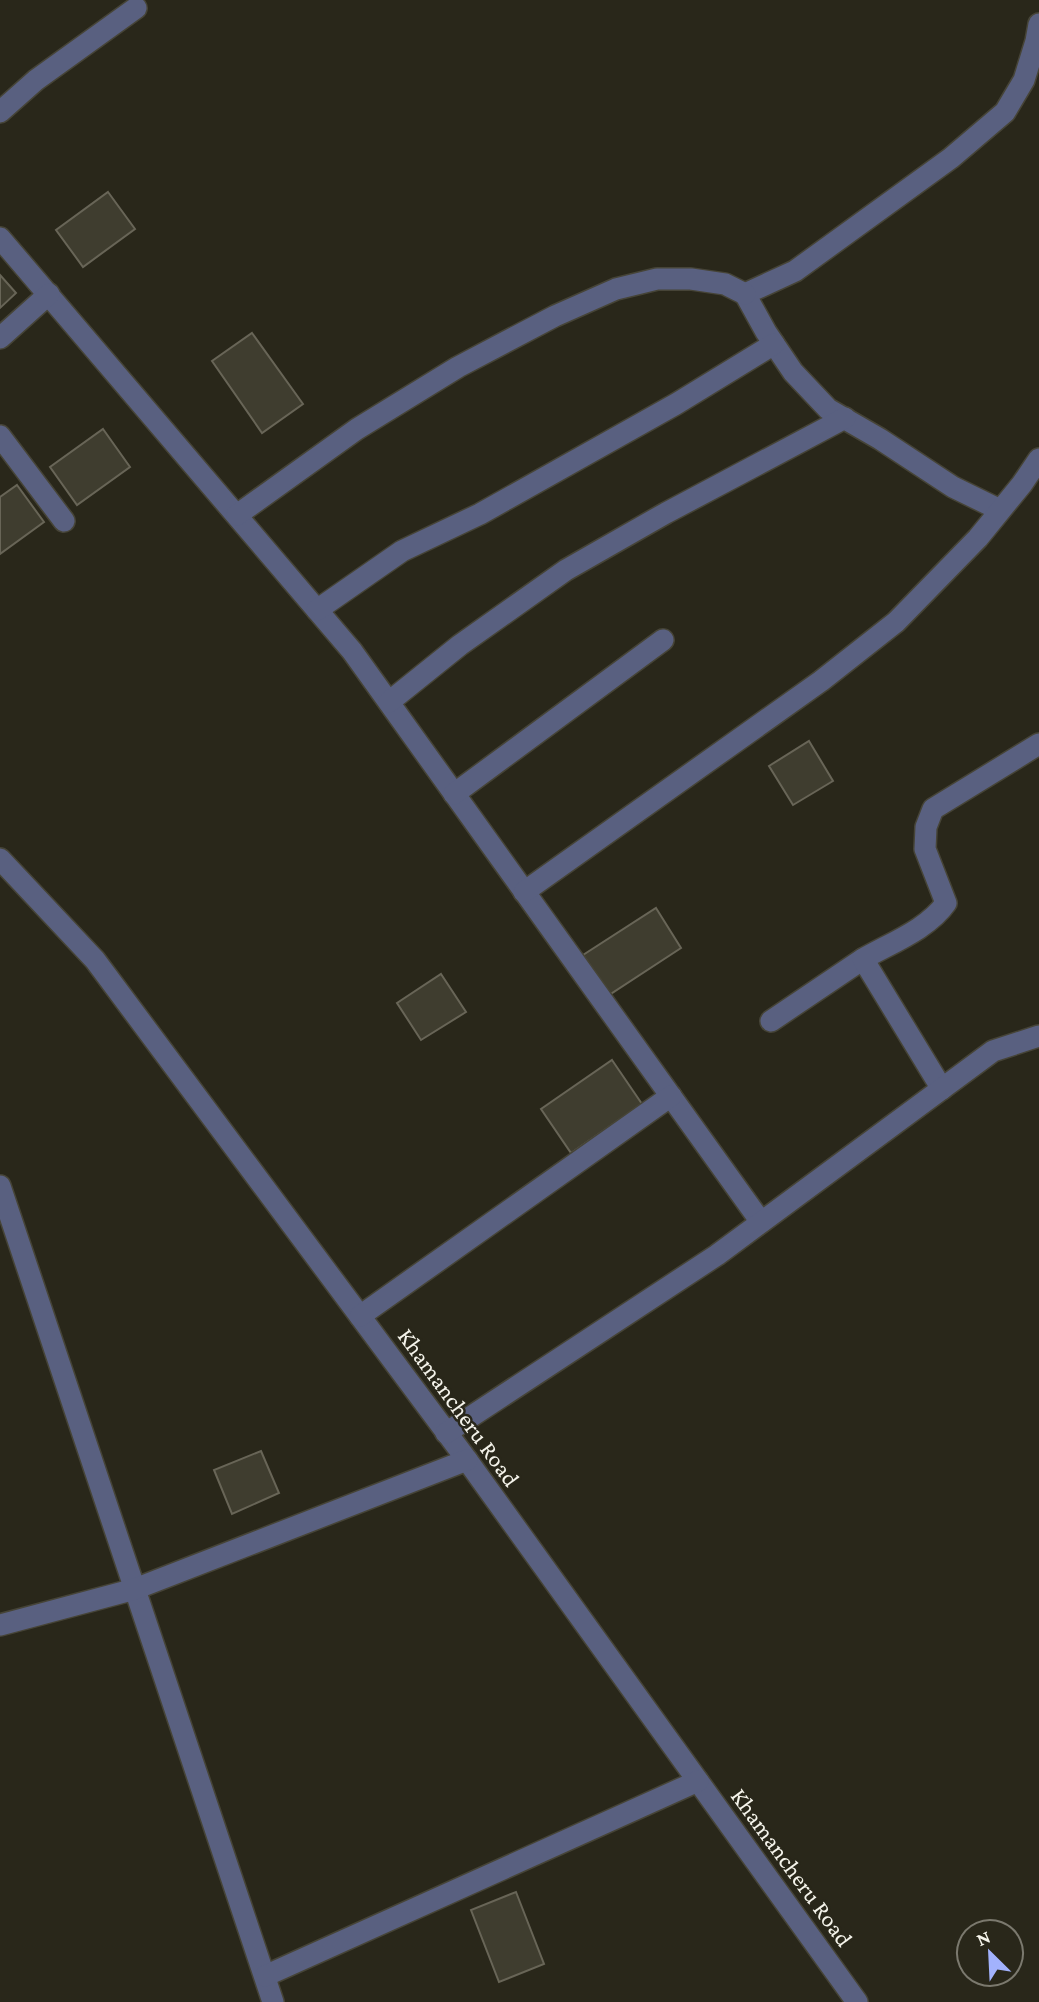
<svg xmlns="http://www.w3.org/2000/svg" width="1039" height="2002" viewBox="0 0 1039 2002" font-family="'Crimson Pro',serif">
<rect width="100%" height="100%" fill="#29271a"/>
<g fill="#3f3d2f" stroke="#686557" stroke-width="2">
<path d="M 108,192 L 135,229 L 83,267 L 56,230 Z"/>
<path d="M 0,275 L 16,293 L 0,308 Z"/>
<path d="M 252,333 L 303,404 L 262,433 L 212,361 Z"/>
<path d="M 103,429 L 130,467 L 77,505 L 50,467 Z"/>
<path d="M 17,485 L 44,522 L 0,554 L 0,497 Z"/>
<path d="M 809,741 L 833,781 L 793,805 L 769,766 Z"/>
<path d="M 656,908 L 681,948 L 609,995 L 583,955 Z"/>
<path d="M 441,974 L 466,1012 L 421,1040 L 397,1003 Z"/>
<path d="M 612,1060 L 642,1104 L 571,1153 L 541,1109 Z"/>
<path d="M 261,1451 L 279,1493 L 232,1514 L 214,1470 Z"/>
<path d="M 516,1892 L 544,1964 L 499,1982 L 471,1910 Z"/>
</g>
<g fill="none" stroke-linecap="round" stroke-linejoin="round">
<defs>
<g id="minor">
<path d="M 0,112 L 36,80 L 136,8"/>
<path d="M 0,238 L 352,651 L 761,1222"/>
<path d="M 0,338 L 49,294"/>
<path d="M 0,436 L 64,521"/>
<path d="M 1000,510 L 953,487 L 880,439 L 828,409 L 793,372 L 766,332 L 745,294 L 795,271 L 951,158 L 1005,112 L 1024,80 L 1036,41 L 1039,24"/>
<path d="M 237,515 L 357,429 L 458,367 L 555,316 L 616,289 L 657,279 L 691,279 L 725,284 L 745,294"/>
<path d="M 317,610 L 402,551 L 480,514 L 676,404 L 774,344"/>
<path d="M 389,702 L 460,645 L 566,570 L 666,513 L 845,418"/>
<path d="M 454,794 L 663,640"/>
<path d="M 0,859 L 95,960 L 467,1460 L 857,2002"/>
<path d="M 524,892 L 821,681 L 896,622 L 978,538 L 1022,484 L 1039,459"/>
<path d="M 771,1021 L 863,959"/>
<path d="M 942,1089 L 863,959 C 891,943 928,929 946,903 L 925,849 L 926,827 L 933,809 L 1039,744"/>
<path d="M 0,1186 L 273,2002"/>
<path d="M 360,1316 L 671,1096"/>
<path d="M 446,1433 L 717,1255 L 993,1051 L 1039,1036"/>
<path d="M 0,1625 L 135,1589 L 467,1460"/>
<path d="M 265,1976 L 698,1781"/>
</g>
</defs>
<use href="#minor" stroke="#464437" stroke-width="24"/>
<use href="#minor" stroke="#596080" stroke-width="21"/>
</g>
<g text-anchor="middle" dominant-baseline="central" stroke-width="5" stroke-linejoin="round" paint-order="stroke">
<g font-size="24" fill="#f5f4eb" stroke="#29271a">
<text transform="translate(459 1407) rotate(54)">Khamancheru Road</text>
<text transform="translate(792 1867) rotate(54)">Khamancheru Road</text>
</g>
</g>
<g transform="translate(990 1953) rotate(336)"><circle r="33" fill="#29271a" stroke="#7b796e" stroke-width="2"/>
<path d="M0-5L12 26L0 18L-12 26Z" fill="#a2b2fd"/>
<text y="-10" font-size="19" font-weight="bold" text-anchor="middle" fill="#f5f4eb">N</text>
</g>
</svg>
